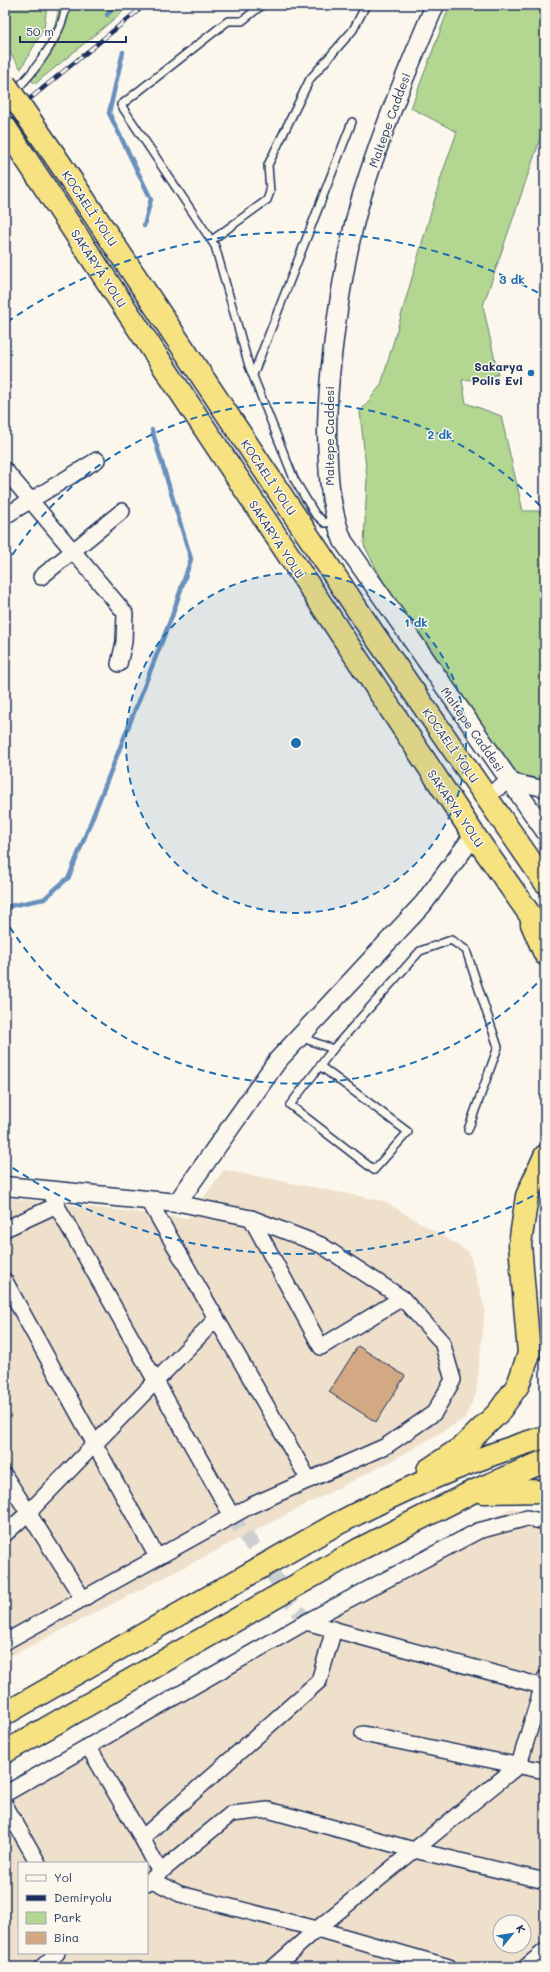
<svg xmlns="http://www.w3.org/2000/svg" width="550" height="1972" viewBox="0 0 550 1972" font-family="Mali,sans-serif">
<rect width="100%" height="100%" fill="#fbf7ec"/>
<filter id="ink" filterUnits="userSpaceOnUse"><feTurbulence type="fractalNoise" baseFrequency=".025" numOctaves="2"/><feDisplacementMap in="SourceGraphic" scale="8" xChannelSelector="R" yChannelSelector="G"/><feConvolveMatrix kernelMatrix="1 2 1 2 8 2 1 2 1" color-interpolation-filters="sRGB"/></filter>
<g filter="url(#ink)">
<g fill="#efe0cc" fill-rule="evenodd">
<path d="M 224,1170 L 384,1201 L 469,1252 L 485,1309 L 476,1394 L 464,1419 L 395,1459 L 5,1659 L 5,1198 L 188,1218 Z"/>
<path d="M 512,1508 L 545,1514 L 545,1967 L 5,1967 L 5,1786 L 294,1618 ZM 19,1863 L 147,1863 L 147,1953 L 19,1953 ZM 500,1922 L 524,1922 L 524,1946 L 500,1946 Z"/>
</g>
<g fill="#b3d690" stroke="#678277">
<path d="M 5,5 L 47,5 L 44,28 L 21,69 L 5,46 Z"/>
<path d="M 59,5 L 131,5 L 35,84 L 26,75 C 40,54 57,31 59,5 Z"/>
<path d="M 450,5 L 545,5 L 545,125 L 483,306 L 498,374 L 486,379 L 462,380 L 466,403 L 501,416 L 523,511 L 545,511 L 545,781 L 514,773 L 480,721 L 393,601 L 364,545 L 367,477 L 360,412 L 381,385 L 442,174 L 457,132 L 411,108 Z"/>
</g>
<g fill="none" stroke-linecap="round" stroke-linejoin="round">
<g stroke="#6990bc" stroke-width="4.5">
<path d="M 107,15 L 116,5"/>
<path d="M 123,52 L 109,113 L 151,199 L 144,226"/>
<path d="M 5,907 L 44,899 L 69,877 L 172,616 L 191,559 L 152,430"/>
</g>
</g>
<path fill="#d2a983" stroke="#1b2f5e" d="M 358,1346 L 405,1376 L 376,1422 L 329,1392 Z"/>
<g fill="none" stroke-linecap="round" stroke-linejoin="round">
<path stroke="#cecfd0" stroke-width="15" stroke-dasharray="15 8" stroke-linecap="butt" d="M 232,1516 L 306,1622"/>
<defs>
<g id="service">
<path d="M 262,5 L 242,21 L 228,21 L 121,105 L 215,246 L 249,366 L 294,479 L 315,514 L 325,523 L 335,521"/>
<path d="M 13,92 C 34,74 63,33 66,5"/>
<path d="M 212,240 L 267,200 L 270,192 L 268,165 L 310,79 L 353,30 L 366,5"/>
<path d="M 253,375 L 352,122"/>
<path d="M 300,1037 L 333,1049 L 420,951 L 451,940 L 466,950 L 498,1047 L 468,1130"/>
<path d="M 320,1066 L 408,1132 L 374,1170 L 290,1105 L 333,1049"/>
</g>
<g id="minor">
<path d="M 5,470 L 125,613 L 124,642 L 119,664"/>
<path d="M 5,516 L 97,460"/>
<path d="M 41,577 L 122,511"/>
<path d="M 486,796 L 509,781 L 545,789"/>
<path d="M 49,1192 L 232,1516"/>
<path d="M 149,1201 L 309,1480"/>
<path d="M 251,1218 L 321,1347 L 402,1298"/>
<path d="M 5,1229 L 57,1205"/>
<path d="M 5,1281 L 157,1557"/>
<path d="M 5,1476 L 83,1599"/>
<path d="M 5,1534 L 28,1513 L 216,1319"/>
<path d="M 306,1622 L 478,1531 L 527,1518 L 545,1522"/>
<path d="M 5,1642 L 250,1506 L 386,1446 L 434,1413 L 453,1380 L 442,1342 L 402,1298 L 321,1245 L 251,1218 L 177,1203"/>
<path d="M 363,1734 L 545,1771"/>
<path d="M 88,1746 L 142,1838 L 160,1872"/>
<path d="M 5,1794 L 306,1622 L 545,1687"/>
<path d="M 5,1805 L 38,1863"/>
<path d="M 142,1838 L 319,1681 L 334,1629"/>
<path d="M 152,1880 L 180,1894 L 317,1929 L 449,1967"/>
<path d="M 147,1883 L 231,1814 L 268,1810 L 414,1850 L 545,1881"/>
<path d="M 42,1967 L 57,1953"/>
<path d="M 274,1967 L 317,1929 L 519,1765 L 545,1678"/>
<path d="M 526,1967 L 545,1951"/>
</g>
<g id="tertiary">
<path d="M 435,5 C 409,66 383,128 363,192 C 351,230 344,270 338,310 C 332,351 327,392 327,434 C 328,471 329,506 343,541 L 545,831"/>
<path d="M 5,1186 L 177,1203 L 278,1060 L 423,904 L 474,835"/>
</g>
<g id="trunk">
<path d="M 5,127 L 474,835 L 545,936"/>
<path d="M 55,156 L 373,633 L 545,882"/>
<path d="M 532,924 L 545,954"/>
<path d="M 428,1470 L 465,1445 L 498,1413 L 518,1385 L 529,1354 L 520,1244 L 527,1196 L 545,1156"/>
<path d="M 483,1492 L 545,1491"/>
<path d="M 5,1714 L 333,1526 C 401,1490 471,1459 545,1437"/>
<path d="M 5,1752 L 358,1550 L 472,1492 L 545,1461"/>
</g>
</defs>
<use href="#service" stroke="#1b2f5e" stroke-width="10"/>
<use href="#minor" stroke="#1b2f5e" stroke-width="18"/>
<use href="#tertiary" stroke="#1b2f5e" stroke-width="21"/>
<use href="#trunk" stroke="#1b2f5e" stroke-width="25"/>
<use href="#service" stroke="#fbf7ec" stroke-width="7"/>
<use href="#minor" stroke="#fbf7ec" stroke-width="15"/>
<use href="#tertiary" stroke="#fbf7ec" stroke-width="18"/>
<use href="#trunk" stroke="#f7e281" stroke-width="22"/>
<defs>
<path id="rail" d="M 5,119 L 145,5"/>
</defs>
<use href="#rail" stroke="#1b2f5e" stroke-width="4.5"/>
<use href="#rail" stroke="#fbf7ec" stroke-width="3" stroke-dasharray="9" stroke-linecap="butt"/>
<defs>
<path id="trunk-bridge" d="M 5,84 L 55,156"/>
</defs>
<use href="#trunk-bridge" stroke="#1b2f5e" stroke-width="25" stroke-linecap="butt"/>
<use href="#trunk-bridge" stroke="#f7e281" stroke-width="22"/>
</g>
</g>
<circle cx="296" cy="743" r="170" fill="#1f6fb2" fill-opacity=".12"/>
<g fill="none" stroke="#1f6fb2" stroke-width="2" stroke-dasharray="7 5">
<circle cx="296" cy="743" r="170"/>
<path d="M545 975A340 340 0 0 1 6 921M6 565A340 340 0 0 1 545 511"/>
<path d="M544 1190A511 511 0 0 1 7 1164M7 322A511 511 0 0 1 544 296"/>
</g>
<circle fill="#1f6fb2" stroke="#fbf7ec" stroke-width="1.5" cx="531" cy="373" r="4"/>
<g text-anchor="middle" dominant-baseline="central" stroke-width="3" stroke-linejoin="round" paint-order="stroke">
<g font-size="12" fill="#1b2f5e" stroke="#fbf7ec">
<text transform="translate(389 120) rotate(-70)">Maltepe Caddesi</text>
<text transform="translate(90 208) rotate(56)">KOCAELİ YOLU</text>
<text transform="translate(99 268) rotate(57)">SAKARYA YOLU</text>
<text transform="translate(329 436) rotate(-90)">Maltepe Caddesi</text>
<text transform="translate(269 477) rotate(56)">KOCAELİ YOLU</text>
<text transform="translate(277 539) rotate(57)">SAKARYA YOLU</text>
<text transform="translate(473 729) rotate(55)">Maltepe Caddesi</text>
<text transform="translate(451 745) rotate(55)">KOCAELİ YOLU</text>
<text transform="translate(456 808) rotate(56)">SAKARYA YOLU</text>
</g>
<g font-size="12" font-weight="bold" fill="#1b2f5e" stroke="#fbf7ec" text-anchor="end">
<text x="523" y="366">Sakarya<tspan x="523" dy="14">Polis Evi</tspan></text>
</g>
</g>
<circle cx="296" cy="743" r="6" fill="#1f6fb2" stroke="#fbf7ec" stroke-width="2"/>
<g font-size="12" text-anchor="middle" font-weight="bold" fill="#1f6fb2" stroke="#fbf7ec" stroke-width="3" stroke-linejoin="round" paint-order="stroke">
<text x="512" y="284">3 dk</text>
<text x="440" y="439">2 dk</text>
<text x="416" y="627">1 dk</text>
</g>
<rect width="550" height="1972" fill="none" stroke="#fbf7ec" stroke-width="20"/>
<rect x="10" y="10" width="530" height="1952" fill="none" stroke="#1b2f5e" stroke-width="1.5" filter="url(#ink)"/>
<rect x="18" y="1862" width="130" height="92" fill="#fbf7ec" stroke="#a1a7b3"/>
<rect x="26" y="1875" width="20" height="6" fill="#fbf7ec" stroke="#a1a7b3"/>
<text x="54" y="1882" font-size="12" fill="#1b2f5e">Yol</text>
<rect x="26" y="1895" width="20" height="6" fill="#1b2f5e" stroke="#a1a7b3"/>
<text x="54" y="1902" font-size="12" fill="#1b2f5e">Demiryolu</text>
<rect x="26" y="1912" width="20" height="12" fill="#b3d690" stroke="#a1a7b3"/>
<text x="54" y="1922" font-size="12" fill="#1b2f5e">Park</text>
<rect x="26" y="1932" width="20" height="12" fill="#d2a983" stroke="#a1a7b3"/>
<text x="54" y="1942" font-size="12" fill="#1b2f5e">Bina</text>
<g transform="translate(512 1934) rotate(60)"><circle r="19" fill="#fbf7ec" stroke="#a1a7b3"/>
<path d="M0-3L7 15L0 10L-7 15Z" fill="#1f6fb2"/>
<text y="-6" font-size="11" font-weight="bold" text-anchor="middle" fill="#1b2f5e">K</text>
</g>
<path d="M20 36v6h106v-6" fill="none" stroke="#1b2f5e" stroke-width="2"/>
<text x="26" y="36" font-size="12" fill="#1b2f5e" stroke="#fbf7ec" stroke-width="3" paint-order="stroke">50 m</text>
</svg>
